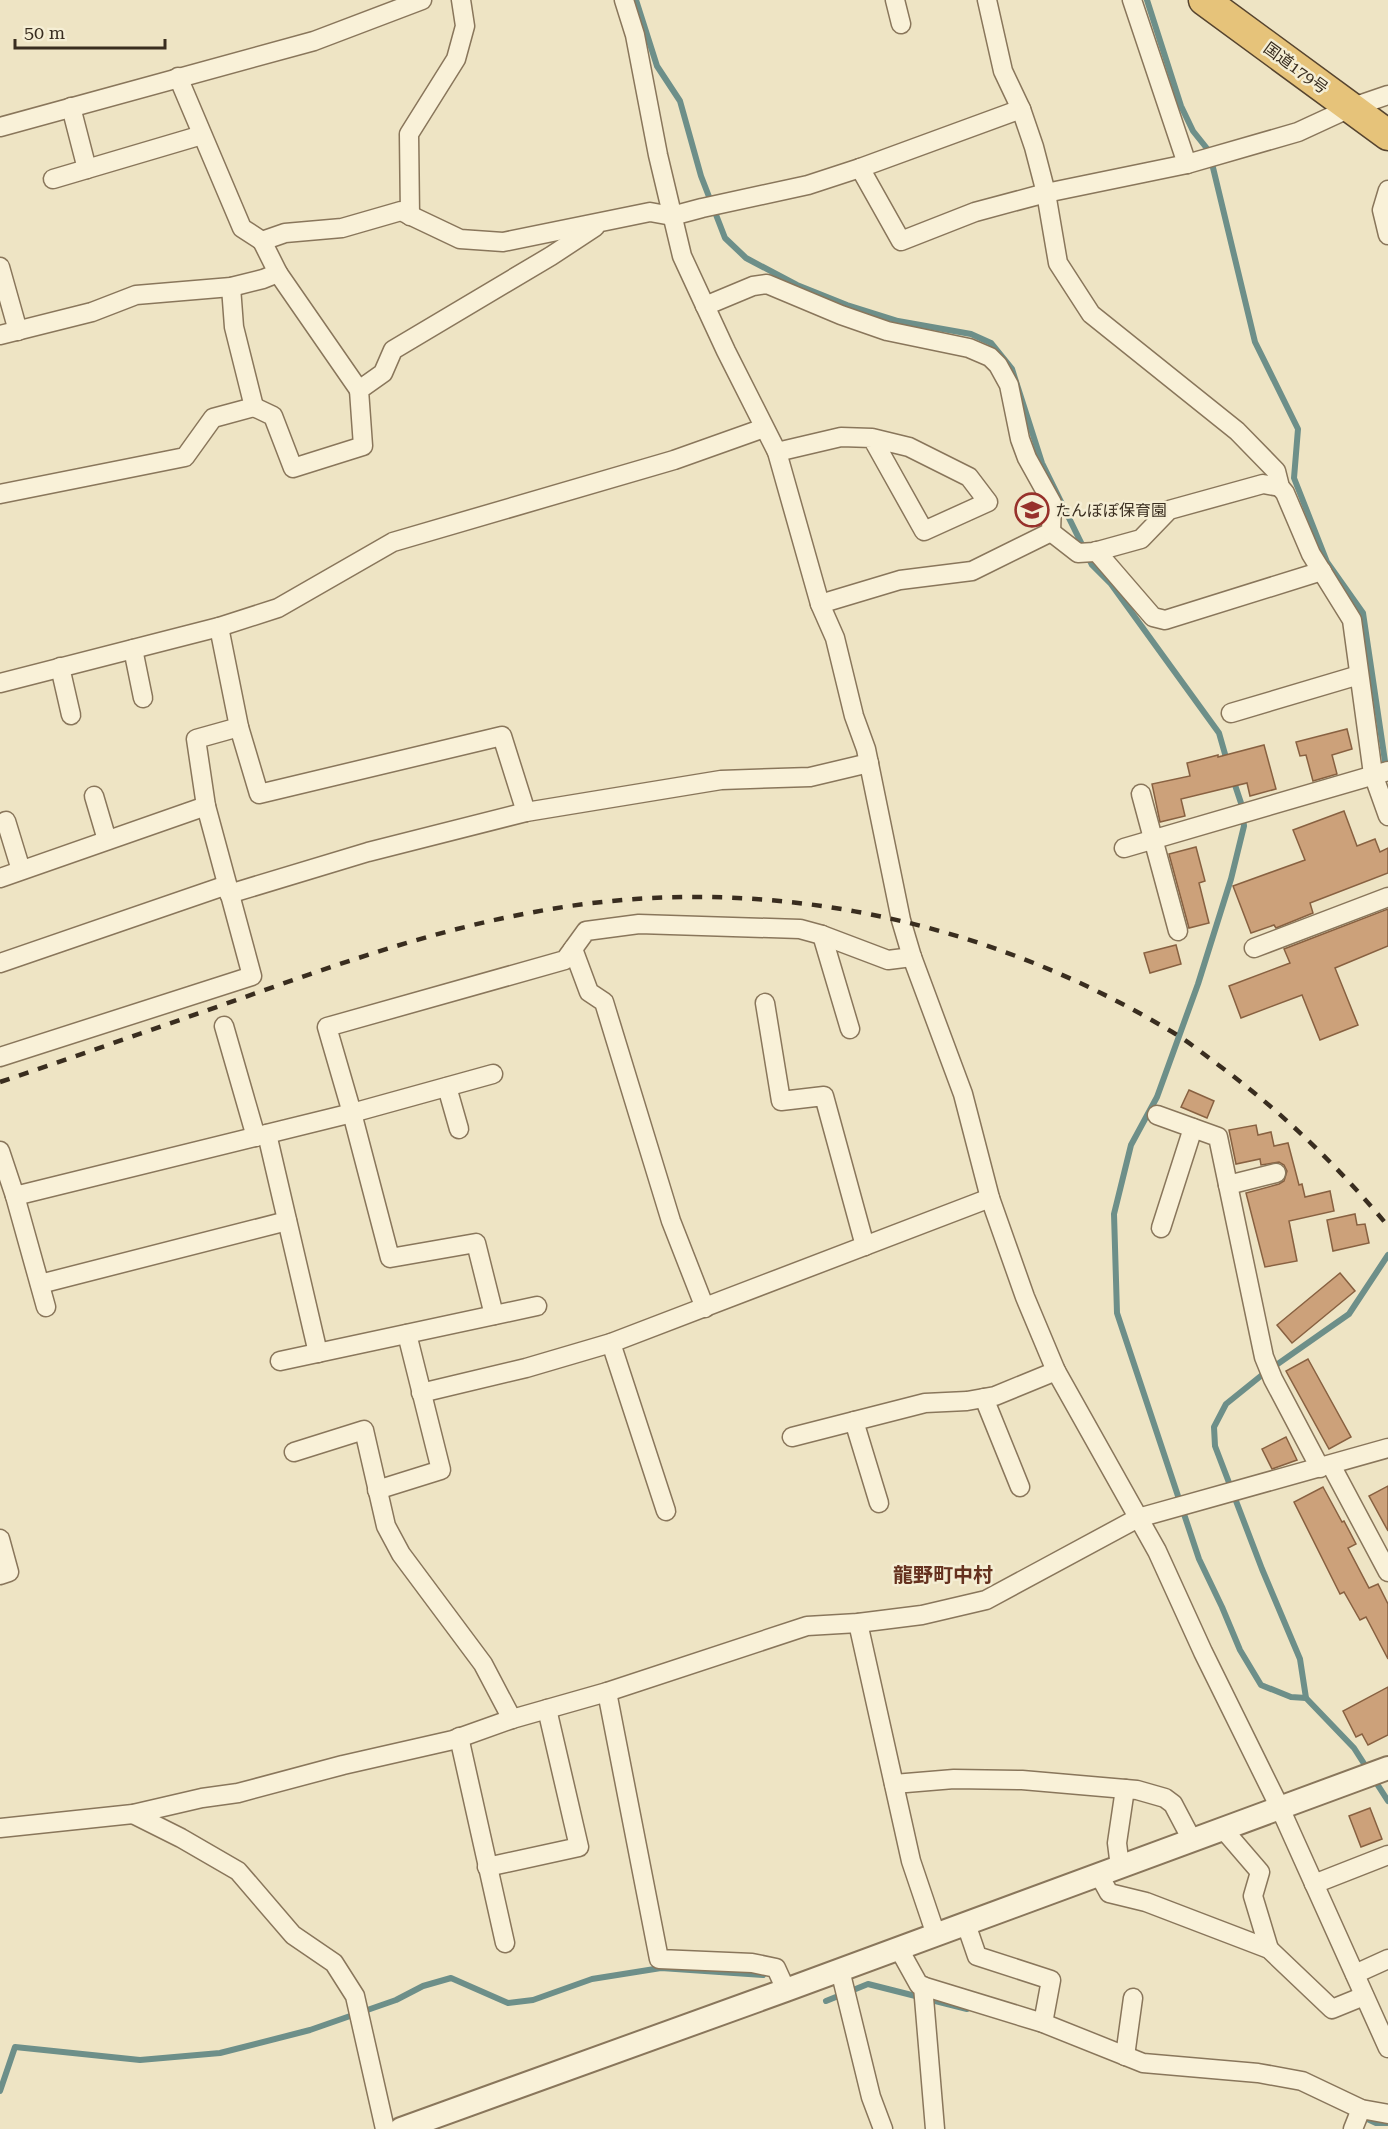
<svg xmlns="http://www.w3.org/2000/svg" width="1388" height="2129" viewBox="0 0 1388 2129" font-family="'Roboto Serif','Noto Sans JP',serif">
<rect width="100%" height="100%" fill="#eee4c4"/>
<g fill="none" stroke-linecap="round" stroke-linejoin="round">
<g stroke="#6d8f89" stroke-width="6">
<path d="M 636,0 L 657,66 L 680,101 L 701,176 L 725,238 L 746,258 L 797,285 L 847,305 L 898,321 L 971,334 L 991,343 L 1012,369 L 1042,463 L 1092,565 L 1111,584 L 1219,733 L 1227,761"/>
<path d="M 1147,0 L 1181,106 L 1193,131 L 1209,151 L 1255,342 L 1298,429 L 1294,478 L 1327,562 L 1363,613 L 1386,768"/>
<path d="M 1233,779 L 1241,803 L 1244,826 L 1231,879 L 1198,984 L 1157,1097 L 1131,1145 L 1114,1214 L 1117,1313 L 1199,1559 L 1222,1607 L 1240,1650 L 1261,1685 L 1291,1697 L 1306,1698 L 1354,1748 L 1388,1801"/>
<path d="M 1306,1698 L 1300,1659 L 1262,1569 L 1215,1446 L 1214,1427 L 1226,1404 L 1262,1375 L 1349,1314 L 1388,1255"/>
<path d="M 826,2001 L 868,1984 L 967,2009"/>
<path d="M 0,2091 L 15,2047 L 140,2060 L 220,2053 L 310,2030 L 396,2000 L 423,1986 L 451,1978 L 508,2003 L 533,2000 L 592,1979 L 661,1968 L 763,1975"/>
<path d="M 1363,2117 L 1376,2123 L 1388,2123"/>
</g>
</g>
<g fill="#cca17a" stroke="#886141" stroke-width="1.5">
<path d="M 1347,729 L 1352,749 L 1332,755 L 1337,774 L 1313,781 L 1306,755 L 1300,756 L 1296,742 Z"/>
<path d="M 1264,745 L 1276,789 L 1250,796 L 1247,783 L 1181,799 L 1185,816 L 1160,822 L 1152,784 L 1190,776 L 1187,763 L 1218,755 L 1218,757 Z"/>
<path d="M 1344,811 L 1357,846 L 1375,839 L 1380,852 L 1388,848 L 1388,873 L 1310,903 L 1313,913 L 1276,928 L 1274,925 L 1251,933 L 1233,886 L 1305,860 L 1293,830 Z"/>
<path d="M 1196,847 L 1205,881 L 1199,883 L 1209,923 L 1189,928 L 1169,854 Z"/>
<path d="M 1388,909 L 1388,946 L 1335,968 L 1358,1025 L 1320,1040 L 1302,995 L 1241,1018 L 1229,986 L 1290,963 L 1284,949 Z"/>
<path d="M 1176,945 L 1181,964 L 1150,973 L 1144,953 Z"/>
<path d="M 1189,1090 L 1214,1101 L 1207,1118 L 1181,1107 Z"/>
<path d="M 1256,1125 L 1258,1135 L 1271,1132 L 1274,1146 L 1288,1143 L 1299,1185 L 1302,1184 L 1305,1197 L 1330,1191 L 1334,1211 L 1289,1221 L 1297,1261 L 1265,1267 L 1246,1193 L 1279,1184 L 1284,1181 L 1287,1171 L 1284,1165 L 1279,1162 L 1261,1165 L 1260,1159 L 1236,1164 L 1229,1130 Z"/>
<path d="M 1355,1214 L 1357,1225 L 1365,1224 L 1369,1243 L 1333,1251 L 1327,1220 Z"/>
<path d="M 1340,1273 L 1355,1291 L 1292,1343 L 1277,1325 Z"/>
<path d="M 1308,1359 L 1351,1437 L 1329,1449 L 1286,1371 Z"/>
<path d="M 1286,1437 L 1297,1460 L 1272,1469 L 1262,1449 Z"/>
<path d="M 1388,1486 L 1388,1531 L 1369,1496 Z"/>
<path d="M 1323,1487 L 1342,1522 L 1344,1521 L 1356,1544 L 1348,1548 L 1369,1588 L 1378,1584 L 1388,1604 L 1388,1659 L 1366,1617 L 1360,1620 L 1344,1592 L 1340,1594 L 1294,1502 Z"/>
<path d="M 1388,1687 L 1388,1735 L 1368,1745 L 1362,1734 L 1356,1737 L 1343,1711 Z"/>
<path d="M 1370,1808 L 1382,1839 L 1361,1847 L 1349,1816 Z"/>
</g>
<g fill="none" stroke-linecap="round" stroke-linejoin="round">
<defs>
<g id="minor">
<path d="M 624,0 L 635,35 L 658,155 L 682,256 L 726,351 L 777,452 L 820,604 L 835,638 L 854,716 L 866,749 L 901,920 L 912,957 L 963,1094 L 990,1198 L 1025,1297 L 1056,1371 L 1157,1551 L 1203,1652 L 1280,1808 L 1388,2048"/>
<path d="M 895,0 L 901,24"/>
<path d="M 987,0 L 1003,71 L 1021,109 L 1034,147 L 1046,193 L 1058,263 L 1091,314 L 1237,431 L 1276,471 L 1280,487 L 1285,493 L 1311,554 L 1352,620 L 1373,774 L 1388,816"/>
<path d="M 1132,0 L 1187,164"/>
<path d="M 178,77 L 242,228 L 262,241 L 285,233 L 342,228 L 401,211 L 460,239 L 503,242 L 650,212 L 672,216 L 702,208 L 808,185 L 860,168 L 1021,109"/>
<path d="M 71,107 L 87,169"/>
<path d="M 0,127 L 314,41 L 422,0"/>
<path d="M 860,168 L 901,241 L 975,212 L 1046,193 L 1187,164 L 1298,132 L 1350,108 L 1388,95"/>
<path d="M 53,179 L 202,135"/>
<path d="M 1388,190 L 1382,210 L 1388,235"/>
<path d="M 410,216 L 409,134 L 456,59 L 465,26 L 461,0"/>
<path d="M 0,267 L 18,331"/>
<path d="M 278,273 L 359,390"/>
<path d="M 705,306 L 753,286 L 767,284 L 841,315 L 887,331 L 969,348 L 990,357 L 998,365 L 1009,385 L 1020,439 L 1027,458 L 1052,503 L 1051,532 L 972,571 L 900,580 L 820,604"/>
<path d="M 0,335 L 92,312 L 136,295 L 231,287 L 263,279 L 278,273 L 262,241"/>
<path d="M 254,407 L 273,416 L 293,468 L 363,446 L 359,390 L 383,373 L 393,350 L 551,256 L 595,227"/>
<path d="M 777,452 L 841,437 L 872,438 L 909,447 L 969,477 L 988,502 L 924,531 L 872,438"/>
<path d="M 0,494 L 185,457 L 213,418 L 254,407 L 234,327 L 231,287"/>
<path d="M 1051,532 L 1078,553 L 1094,552 L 1141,539 L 1169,510 L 1263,484 L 1280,487"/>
<path d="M 1096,551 L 1153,617 L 1165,620 L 1322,571"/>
<path d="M 133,649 L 143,698"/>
<path d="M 60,667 L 71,715"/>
<path d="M 0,683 L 219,627 L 278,608 L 393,542 L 674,460 L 764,428"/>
<path d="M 1231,713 L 1359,675"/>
<path d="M 239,727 L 259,794 L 502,736 L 526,812"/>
<path d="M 1141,794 L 1178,931"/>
<path d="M 94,796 L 107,840"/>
<path d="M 6,821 L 21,870"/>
<path d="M 1124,848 L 1388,771"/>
<path d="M 0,878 L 206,806"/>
<path d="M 229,894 L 368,852 L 526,812 L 721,780 L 810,777 L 869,763"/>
<path d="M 822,935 L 850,1029"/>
<path d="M 1254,948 L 1388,897"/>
<path d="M 573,949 L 589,992 L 604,1002 L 671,1221 L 705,1308"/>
<path d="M 0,963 L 227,885"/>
<path d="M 765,1003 L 781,1101 L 824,1096 L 865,1246"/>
<path d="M 224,1026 L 256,1137"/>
<path d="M 0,1057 L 252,976 L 206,806 L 196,739 L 239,727 L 219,627"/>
<path d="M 493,1074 L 352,1113 L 390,1258 L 476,1243 L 494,1315"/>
<path d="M 447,1087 L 459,1129"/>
<path d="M 1157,1115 L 1218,1137 L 1264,1357 L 1273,1379 L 1320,1468"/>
<path d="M 267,1134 L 318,1353"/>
<path d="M 0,1151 L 15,1196 L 352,1113 L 327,1027 L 565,960 L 586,931 L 639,924 L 800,929 L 822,935 L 888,960 L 912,957"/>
<path d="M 1228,1185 L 1276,1173"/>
<path d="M 15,1196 L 46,1307"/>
<path d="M 1161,1228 L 1193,1128"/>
<path d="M 40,1284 L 287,1221"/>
<path d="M 611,1343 L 666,1511"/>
<path d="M 280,1361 L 537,1306"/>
<path d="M 421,1393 L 526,1368 L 611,1343 L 990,1198"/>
<path d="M 984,1398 L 1020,1487"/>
<path d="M 854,1421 L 879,1503"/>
<path d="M 792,1437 L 925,1403 L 967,1401 L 995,1396 L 1056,1371"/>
<path d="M 294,1452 L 364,1430 L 386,1526 L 401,1554 L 483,1664 L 512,1719"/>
<path d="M 1331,1465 L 1388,1572"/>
<path d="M 377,1490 L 441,1470 L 407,1334"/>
<path d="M 0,1539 L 9,1572 L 0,1575"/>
<path d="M 858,1623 L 911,1861 L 936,1935"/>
<path d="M 607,1692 L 659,1959 L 752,1963 L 776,1968 L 786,1990"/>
<path d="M 459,1737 L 505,1943"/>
<path d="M 894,1784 L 954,1779 L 1022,1780 L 1137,1790 L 1165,1798 L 1173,1804 L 1192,1840"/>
<path d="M 133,1814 L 181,1838 L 238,1871 L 293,1935 L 334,1963 L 355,1996 L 385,2129"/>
<path d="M 0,1828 L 133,1814 L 202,1798 L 238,1793 L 343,1765 L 453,1740 L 512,1719 L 607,1692 L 807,1626 L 858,1623 L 922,1615 L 986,1600 L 1138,1518 L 1388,1448"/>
<path d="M 1223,1829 L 1260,1872 L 1253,1896 L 1269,1949"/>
<path d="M 487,1867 L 579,1847 L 547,1709"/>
<path d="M 1120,1867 L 1117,1843 L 1125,1789"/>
<path d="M 1099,1875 L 1109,1893 L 1146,1902 L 1269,1949 L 1332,2009 L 1364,1996"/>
<path d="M 1314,1884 L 1388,1855"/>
<path d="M 966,1924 L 977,1956 L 1051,1980 L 1043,2023"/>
<path d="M 899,1949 L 919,1985 L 1043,2023 L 1143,2063 L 1258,2073 L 1302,2081 L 1361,2109 L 1388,2114"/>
<path d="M 840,1970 L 871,2097 L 883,2129"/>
<path d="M 1355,1974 L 1388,1959"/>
<path d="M 923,1986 L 935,2129"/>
<path d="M 1125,2056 L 1133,1998"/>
<path d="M 1353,2129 L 1361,2109"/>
</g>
<path id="tertiary" d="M 401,2129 L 786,1990 L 1388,1768"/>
<path id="trunk" d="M 1204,0 L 1388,135"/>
</defs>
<use href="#minor" stroke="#89765b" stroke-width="21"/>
<use href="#tertiary" stroke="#89765b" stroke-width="26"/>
<use href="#trunk" stroke="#56442f" stroke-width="33"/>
<use href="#minor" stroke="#f9f1d8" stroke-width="18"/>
<use href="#tertiary" stroke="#f9f1d8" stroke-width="22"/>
<use href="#trunk" stroke="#e6c37a" stroke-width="30"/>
<path stroke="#392d1f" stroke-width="4.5" stroke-dasharray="10 10" stroke-linecap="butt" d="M 0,1082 C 82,1054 163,1026 245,997 C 338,964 432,931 529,913 C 749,870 976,915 1167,1029 C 1185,1039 1201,1052 1217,1064 C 1281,1111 1337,1165 1388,1226"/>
</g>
<defs>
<symbol id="school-ring" viewBox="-11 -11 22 22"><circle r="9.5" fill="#f5eed4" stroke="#97312b" stroke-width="1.5"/><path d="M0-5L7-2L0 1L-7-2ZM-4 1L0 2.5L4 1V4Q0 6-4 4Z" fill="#97312b"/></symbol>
</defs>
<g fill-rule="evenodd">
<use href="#school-ring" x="1013" y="491" width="38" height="38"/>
</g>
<g text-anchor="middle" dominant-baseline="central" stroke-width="5" stroke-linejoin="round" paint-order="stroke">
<g font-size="16" fill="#392d1f" stroke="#f5eed4">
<text transform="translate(1296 68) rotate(36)">国道179号</text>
</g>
<g font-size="16" fill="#392d1f" stroke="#f5eed4" text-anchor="start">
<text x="1055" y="510">たんぽぽ保育園</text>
</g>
<g font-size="20" font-weight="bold" fill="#65311e" stroke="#f5eed4">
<text x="943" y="1575">龍野町中村</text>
</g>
</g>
<path d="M15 39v9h150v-9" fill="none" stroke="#392d1f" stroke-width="3"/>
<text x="24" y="39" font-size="18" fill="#392d1f" stroke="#f5eed4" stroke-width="4.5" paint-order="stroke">50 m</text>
</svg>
